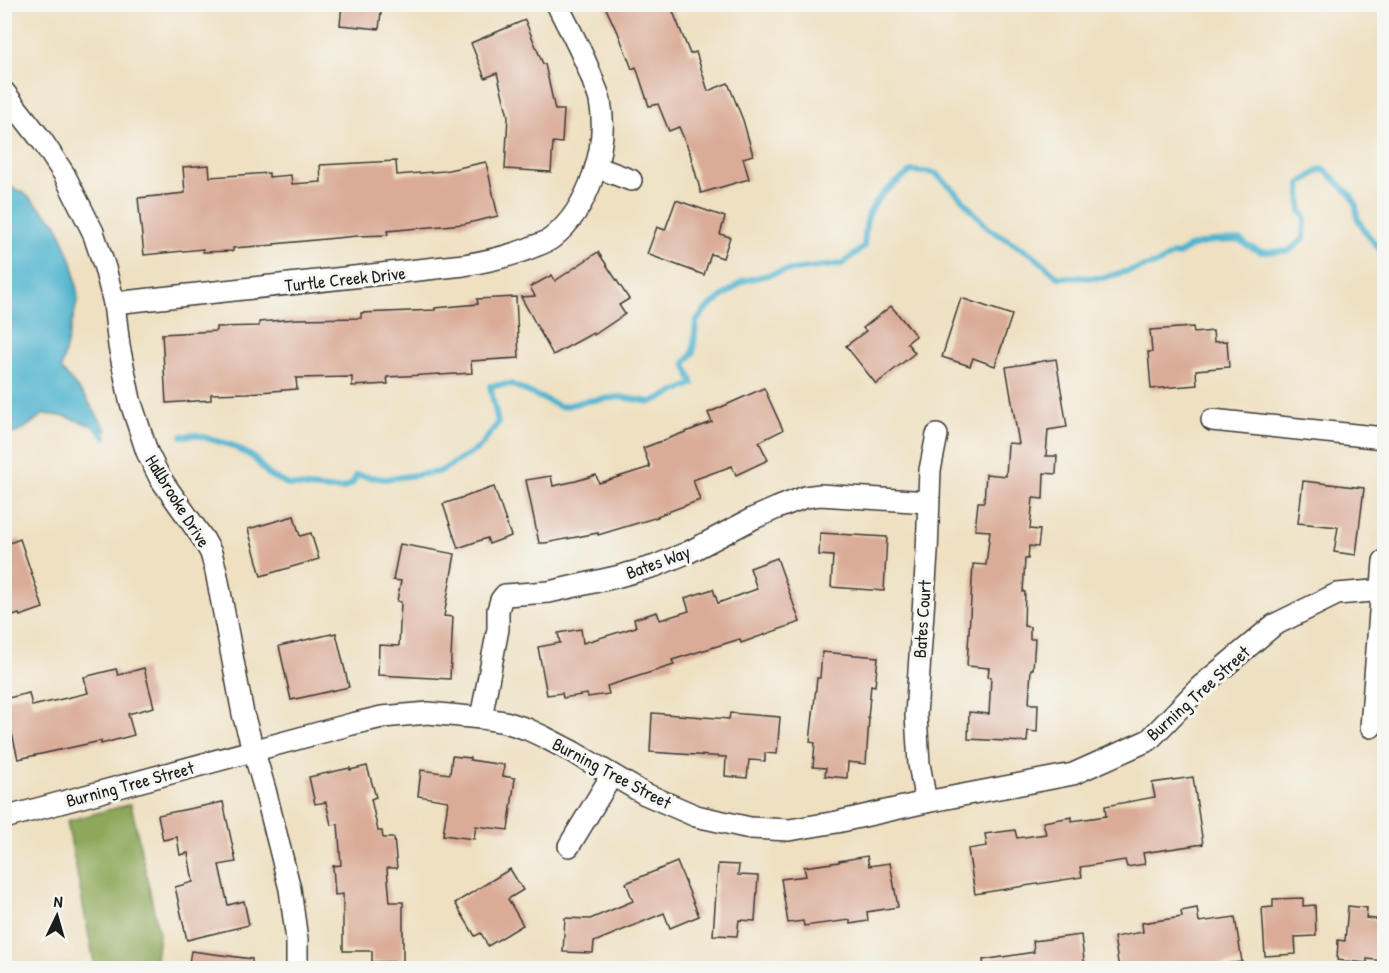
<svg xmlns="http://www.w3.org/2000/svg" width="1389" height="973" viewBox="0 0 1389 973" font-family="'Patrick Hand',sans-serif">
<rect width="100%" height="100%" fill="#f6f6f2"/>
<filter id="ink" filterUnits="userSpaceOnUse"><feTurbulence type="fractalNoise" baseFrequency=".0167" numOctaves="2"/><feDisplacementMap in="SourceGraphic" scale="12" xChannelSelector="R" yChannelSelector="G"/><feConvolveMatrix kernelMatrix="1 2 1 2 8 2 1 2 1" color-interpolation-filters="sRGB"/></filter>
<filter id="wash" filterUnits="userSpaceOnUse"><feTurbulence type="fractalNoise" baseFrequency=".008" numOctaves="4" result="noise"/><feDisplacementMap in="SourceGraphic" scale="24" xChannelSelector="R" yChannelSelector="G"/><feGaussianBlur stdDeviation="1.35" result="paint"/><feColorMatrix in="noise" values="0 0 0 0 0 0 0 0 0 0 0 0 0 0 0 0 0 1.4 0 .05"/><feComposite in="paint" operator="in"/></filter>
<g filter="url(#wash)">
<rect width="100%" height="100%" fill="#eee0c1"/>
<path fill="#8da85a" stroke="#54623b" stroke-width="1.5" d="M 131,804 L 159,934 L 155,968 L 95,968 L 67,821 Z"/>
<path fill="#50b4cf" stroke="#366876" stroke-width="1.5" d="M 5,185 L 24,193 L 57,224 L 71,259 L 74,270 L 78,298 L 61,369 L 86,398 L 107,431 L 67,417 L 44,414 L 21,431 L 5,436 Z"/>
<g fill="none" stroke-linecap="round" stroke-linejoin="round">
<g stroke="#50b4cf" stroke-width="6">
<path d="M 92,422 L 105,437"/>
<path d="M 182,436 L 196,435 L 231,445 L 253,457 L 269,475 L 289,485 L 330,489 L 343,489 L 353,483 L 356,475 L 385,479 L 439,472 L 479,448 L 498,423 L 490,386 L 511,384 L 561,407 L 587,401 L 620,397 L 651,402 L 693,384 L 685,363 L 693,353 L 696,322 L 706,309 L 743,281 L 784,271 L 842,264 L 864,247 C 865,234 865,219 872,208 C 880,193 898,182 911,171 L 935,173 L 954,190 L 988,228 L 1033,255 L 1058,277 L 1102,278 L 1159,263 L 1173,254 L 1178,255 L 1189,247 L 1212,241 L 1240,240 L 1248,246 L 1262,252 L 1289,251 L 1304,238 L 1305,217 L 1301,211 L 1300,184 L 1321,169 L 1325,170 L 1351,195 L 1356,205 L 1357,217 L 1364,230 L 1381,251 L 1384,251"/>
</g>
</g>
<g id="blocks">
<g fill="#daac98">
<path d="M 342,4 L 382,4 L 379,29 L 340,25 Z"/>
<path d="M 604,4 L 670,4 L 690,54 L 696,52 L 708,91 L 728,83 L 743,120 L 753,155 L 743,158 L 749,179 L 701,193 L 690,153 L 679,127 L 669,131 L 658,104 L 649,106 L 636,67 L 632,69 L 617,30 L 616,30 Z"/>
<path d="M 525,20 L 543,64 L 545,64 L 555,110 L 564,110 L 562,143 L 553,142 L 551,172 L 505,169 L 508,116 L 497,73 L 485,78 L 471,43 Z"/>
<path d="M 396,161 L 397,175 L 444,171 L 486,162 L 498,216 L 464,224 L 387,231 L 388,235 L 357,236 L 274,244 L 274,245 L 233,248 L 233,251 L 203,252 L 203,249 L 144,255 L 138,198 L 185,193 L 183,167 L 209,165 L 210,177 L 269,173 L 269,177 L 291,175 L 292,184 L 321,182 L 320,165 Z"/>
<path d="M 676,200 L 725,217 L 720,234 L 730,237 L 723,258 L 711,254 L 704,275 L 647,254 L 657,227 L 665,230 Z"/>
<path d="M 598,252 L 629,299 L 619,305 L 625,314 L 594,335 L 593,333 L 553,355 L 521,297 L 535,296 L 530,287 L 552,275 L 555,281 Z"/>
<path d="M 516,297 L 519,358 L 471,361 L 472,373 L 440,375 L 440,374 L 387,377 L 388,384 L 352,386 L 352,377 L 296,378 L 297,389 L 248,393 L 211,394 L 211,400 L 166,403 L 162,334 L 216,331 L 216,327 L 259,326 L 259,322 L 296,319 L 361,318 L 361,313 L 435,310 L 435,308 L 478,304 L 477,299 Z"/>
<path d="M 961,298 L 1012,315 L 995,366 L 973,358 L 970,366 L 942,357 Z"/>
<path d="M 891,306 L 916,336 L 907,343 L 915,353 L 876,384 L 846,346 L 866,331 L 863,328 Z"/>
<path d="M 1193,327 L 1194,333 L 1213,331 L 1214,342 L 1227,341 L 1229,367 L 1196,370 L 1197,385 L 1151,389 L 1148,352 L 1152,352 L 1150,330 Z"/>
<path d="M 1056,359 L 1067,427 L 1048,430 L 1046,456 L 1057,456 L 1056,474 L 1044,473 L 1043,499 L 1033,498 L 1030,529 L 1040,530 L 1038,547 L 1029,546 L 1028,559 L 1025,559 L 1023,592 L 1025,592 L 1024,626 L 1030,627 L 1030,639 L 1035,639 L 1033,669 L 1031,669 L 1029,704 L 1038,704 L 1037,732 L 1028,731 L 1027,742 L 968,739 L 969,712 L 989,714 L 991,677 L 988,677 L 989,668 L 967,666 L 973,564 L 986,565 L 990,531 L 975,530 L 978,502 L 984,502 L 986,474 L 1006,476 L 1008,443 L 1019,444 L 1006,367 Z"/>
<path d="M 764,388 L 783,430 L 759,442 L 768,460 L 736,475 L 732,466 L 693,480 L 700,500 L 657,516 L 658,517 L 598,535 L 598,533 L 545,543 L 539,543 L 526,480 L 551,476 L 553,486 L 576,481 L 596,475 L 599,483 L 650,467 L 643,448 L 712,422 L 708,413 Z"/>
<path d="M 1303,481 L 1364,488 L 1356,555 L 1334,552 L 1338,527 L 1298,523 Z"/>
<path d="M 494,487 L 511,536 L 489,544 L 487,538 L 458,548 L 443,504 Z"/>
<path d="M 294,516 L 300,536 L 311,533 L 319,559 L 261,576 L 248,529 Z"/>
<path d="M 820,533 L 887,537 L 884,591 L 831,587 L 833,556 L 819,555 Z"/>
<path d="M 20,539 L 43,608 L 20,616 L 19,614 L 4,619 L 4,545 Z"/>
<path d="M 400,544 L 455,554 L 444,616 L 453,617 L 450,679 L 378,675 L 379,645 L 399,646 L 401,602 L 397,601 L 401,581 L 393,580 Z"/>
<path d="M 777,558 L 800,622 L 741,643 L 740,639 L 672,660 L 674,665 L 607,686 L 609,694 L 588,697 L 587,694 L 563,698 L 562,693 L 547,695 L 538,647 L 560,643 L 558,633 L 581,629 L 583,643 L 636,627 L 634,619 L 657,612 L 660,620 L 689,611 L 685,598 L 713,589 L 718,603 L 757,589 L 750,568 Z"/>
<path d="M 336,633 L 349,687 L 291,700 L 279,646 Z"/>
<path d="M 822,652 L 878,657 L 875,686 L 871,685 L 868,718 L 869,718 L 866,764 L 848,762 L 847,778 L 825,776 L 826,768 L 813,767 L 815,743 L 810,742 L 817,678 L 820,678 Z"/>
<path d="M 144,668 L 154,707 L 128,714 L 134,735 L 101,744 L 101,741 L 18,759 L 4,699 L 29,693 L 32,706 L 88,693 L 84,677 L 116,669 L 118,675 Z"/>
<path d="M 652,713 L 729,719 L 730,713 L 780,717 L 777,754 L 765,753 L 765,761 L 749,760 L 747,778 L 725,776 L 726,757 L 650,752 Z"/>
<path d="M 452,756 L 470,758 L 470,760 L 504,765 L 503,776 L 515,778 L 508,830 L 476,826 L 474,839 L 443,835 L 448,801 L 418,796 L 421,770 L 450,774 Z"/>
<path d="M 367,766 L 376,797 L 371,799 L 378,831 L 382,831 L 383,838 L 394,838 L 397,868 L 387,868 L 390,902 L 403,902 L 403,962 L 372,962 L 372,951 L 343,951 L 343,894 L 335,895 L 333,866 L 341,865 L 338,824 L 331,825 L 326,802 L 315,804 L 309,777 L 350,768 L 350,770 Z"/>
<path d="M 1193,777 L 1203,844 L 1143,853 L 1145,864 L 1127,867 L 1125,860 L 1080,867 L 1082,877 L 975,894 L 968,849 L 987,846 L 985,834 L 1015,830 L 1017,838 L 1046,834 L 1043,822 L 1072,817 L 1072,821 L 1106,816 L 1105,806 L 1155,797 L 1152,783 Z"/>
<path d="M 223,802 L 236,862 L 219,865 L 228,905 L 244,901 L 249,925 L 187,940 L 175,887 L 193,882 L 188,853 L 180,855 L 177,837 L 163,840 L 158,815 Z"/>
<path d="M 867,856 L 869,866 L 890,863 L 898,907 L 867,912 L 868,921 L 850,924 L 850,920 L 804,926 L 803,921 L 788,923 L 781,879 L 806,876 L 804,867 L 839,862 L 839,861 Z"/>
<path d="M 677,862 L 699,916 L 670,928 L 664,913 L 594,942 L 593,953 L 563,952 L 565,918 L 590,919 L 633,901 L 626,883 Z"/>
<path d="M 718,864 L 739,865 L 738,875 L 758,876 L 755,921 L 739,920 L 737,936 L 713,935 Z"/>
<path d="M 510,869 L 523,890 L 508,899 L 523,925 L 488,946 L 481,933 L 475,936 L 455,903 Z"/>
<path d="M 1303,898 L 1303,906 L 1315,905 L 1316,936 L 1295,937 L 1296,954 L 1265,956 L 1262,908 L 1273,907 L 1273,899 Z"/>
<path d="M 1348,906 L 1367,908 L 1366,918 L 1384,920 L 1384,961 L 1367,959 L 1367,963 L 1337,960 L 1338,940 L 1345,941 Z"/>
<path d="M 1197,908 L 1199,922 L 1235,917 L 1242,962 L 1216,965 L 1217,969 L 1119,969 L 1114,937 L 1143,932 L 1142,923 L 1182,917 L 1181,911 Z"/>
<path d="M 1081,935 L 1085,969 L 984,969 L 983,960 L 1034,952 L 1033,941 Z"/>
<path d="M 191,951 L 252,959 L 252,969 L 188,969 Z"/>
</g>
</g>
</g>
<g filter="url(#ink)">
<use href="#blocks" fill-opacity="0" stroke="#3c3935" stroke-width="1.5"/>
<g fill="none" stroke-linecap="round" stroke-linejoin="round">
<defs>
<g id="minor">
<path d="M 4,92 L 43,142 L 64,174 L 93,232 L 105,268 L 114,303 L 119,346 L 130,400 L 147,452 L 160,478 L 204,540 L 211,553 L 216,571 L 243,714 L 265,790 L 290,889 L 297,940 L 297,968"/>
<path d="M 596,167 L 631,180"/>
<path d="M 114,303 L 464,265 C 489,261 512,256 535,246 C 541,244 547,242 552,238 C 589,209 609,146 600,101 C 599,95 596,89 594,84 C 585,56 570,31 557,4"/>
<path d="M 1212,420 L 1384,438"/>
<path d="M 481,718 L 498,629 L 498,610 L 501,600 L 505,595 L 549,592 L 616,577 L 655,566 L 689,552 L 754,518 L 777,508 L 805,497 L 820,495 L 928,502"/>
<path d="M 1371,727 L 1384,561"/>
<path d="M 926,802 L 919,764 L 916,715 L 927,553 L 930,470 L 937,435"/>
<path d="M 4,818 L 352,724 L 382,717 L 428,713 L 481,718 L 505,722 L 527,729 L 544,737 L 573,752 L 643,793 L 696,816 L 750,828 L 789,830 L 837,822 L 926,802 L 1073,774 L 1149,740 L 1200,687 L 1274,625 L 1337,594 L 1384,590"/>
<path d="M 569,846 L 612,775"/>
</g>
</defs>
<use href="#minor" stroke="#3c3935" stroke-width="24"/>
<use href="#minor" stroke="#fff" stroke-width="21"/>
</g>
</g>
<g text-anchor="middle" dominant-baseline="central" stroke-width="6" stroke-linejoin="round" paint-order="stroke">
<g font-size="18" fill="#1c1c1c" stroke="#f6f6f2">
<text transform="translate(345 279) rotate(-6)">Turtle Creek Drive</text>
<text transform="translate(178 501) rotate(58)">Hallbrooke Drive</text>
<text transform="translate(658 562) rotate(-20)">Bates Way</text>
<text transform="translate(922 619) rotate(-86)">Bates Court</text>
<text transform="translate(1198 693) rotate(-42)">Burning Tree Street</text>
<text transform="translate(612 773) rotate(28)">Burning Tree Street</text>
<text transform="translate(130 784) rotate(-15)">Burning Tree Street</text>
</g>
</g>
<rect width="1389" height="973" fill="none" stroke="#f6f6f2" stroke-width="24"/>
<g transform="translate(57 916) rotate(5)" stroke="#f6f6f2" stroke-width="4.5" paint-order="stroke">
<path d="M0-4.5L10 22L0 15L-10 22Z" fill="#1c1c1c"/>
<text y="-9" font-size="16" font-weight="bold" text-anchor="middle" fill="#1c1c1c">N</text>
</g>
</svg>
